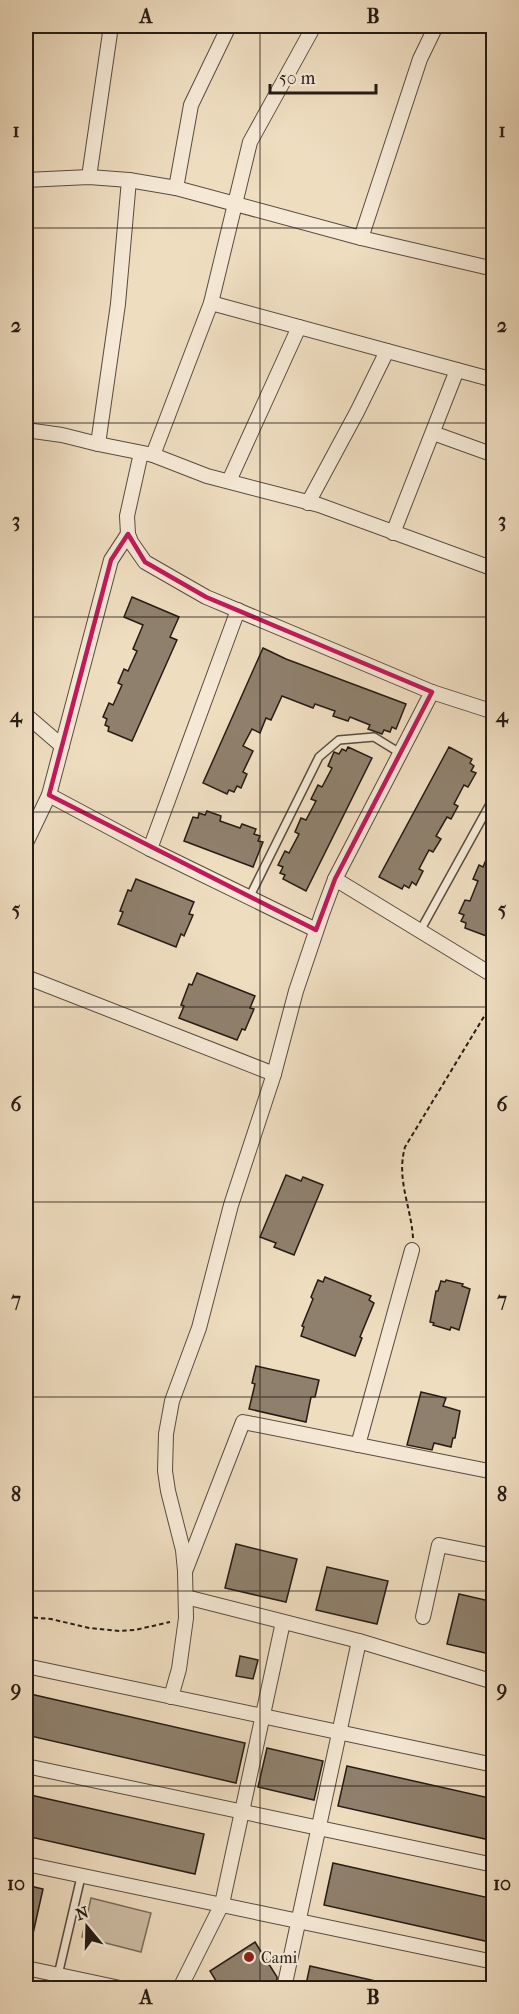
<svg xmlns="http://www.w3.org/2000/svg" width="519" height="2014" viewBox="0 0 519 2014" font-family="'IM FELL French Canon',serif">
<rect width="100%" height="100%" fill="#efddc0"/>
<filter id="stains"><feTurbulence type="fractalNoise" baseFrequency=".00333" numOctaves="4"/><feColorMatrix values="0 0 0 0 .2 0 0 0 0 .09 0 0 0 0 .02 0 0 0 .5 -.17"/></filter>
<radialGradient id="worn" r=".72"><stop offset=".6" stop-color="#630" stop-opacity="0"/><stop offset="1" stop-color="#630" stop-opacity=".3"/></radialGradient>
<path fill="#cdbca3" stroke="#7a6c5c" stroke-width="1.5" d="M 91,1898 L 151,1913 L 141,1952 L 82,1937 Z"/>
<g fill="#8f806d" stroke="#261c14" stroke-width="1.5">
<path d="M 132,597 L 179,617 L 170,637 L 177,640 L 132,741 L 108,731 L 109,727 L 105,725 L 107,719 L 103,717 L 109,703 L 113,705 L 122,685 L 118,683 L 124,669 L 128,671 L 137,651 L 133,649 L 143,625 L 124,617 Z"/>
<path d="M 263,648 L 286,659 L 406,704 L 396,729 L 392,727 L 390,732 L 384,730 L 382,734 L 368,729 L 370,725 L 350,717 L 348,721 L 333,716 L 335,711 L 315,704 L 313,708 L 282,696 L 271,720 L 266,718 L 260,733 L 252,729 L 243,746 L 253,751 L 243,772 L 247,774 L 241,788 L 237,786 L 234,792 L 229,790 L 227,794 L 203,783 Z"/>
<path d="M 348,747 L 372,758 L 306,891 L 283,879 L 285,875 L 280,873 L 283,867 L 278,865 L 285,851 L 289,853 L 299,834 L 295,832 L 301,818 L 306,820 L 316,801 L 311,799 L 318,785 L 322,787 L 332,768 L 328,766 L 334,752 L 339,754 L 342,749 L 346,751 Z"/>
<path d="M 449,747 L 472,759 L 470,763 L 474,766 L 471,771 L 476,773 L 468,787 L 464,785 L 454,804 L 458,806 L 451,819 L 447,817 L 436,836 L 441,839 L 433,852 L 429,850 L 419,869 L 423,871 L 416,885 L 412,882 L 409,888 L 404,885 L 402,889 L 379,877 Z"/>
<path d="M 207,811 L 221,816 L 220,821 L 240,828 L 242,824 L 256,829 L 254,834 L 260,836 L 258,841 L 263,842 L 253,867 L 184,841 L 193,817 L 198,818 L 199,813 L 205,815 Z"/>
<path d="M 493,843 L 494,926 L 489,937 L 465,928 L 466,923 L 461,921 L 464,915 L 459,913 L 465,900 L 470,901 L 478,881 L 473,879 L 479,865 L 483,867 Z"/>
<path d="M 136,879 L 194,902 L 189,914 L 193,915 L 184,936 L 181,934 L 176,947 L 118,924 L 123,912 L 120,911 L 128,890 L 131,891 Z"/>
<path d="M 197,973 L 255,996 L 250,1008 L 254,1009 L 245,1030 L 242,1029 L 237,1040 L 179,1018 L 184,1006 L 181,1005 L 189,984 L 192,985 Z"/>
<path d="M 286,1175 L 301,1181 L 303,1177 L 323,1185 L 294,1255 L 274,1247 L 276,1243 L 260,1237 Z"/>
<path d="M 325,1277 L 371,1296 L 369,1300 L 374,1303 L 360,1337 L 362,1338 L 355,1356 L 301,1336 L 304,1327 L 302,1326 L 313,1299 L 311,1297 L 318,1280 L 323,1282 Z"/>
<path d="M 446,1280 L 463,1284 L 462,1286 L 470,1289 L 459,1330 L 451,1327 L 450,1330 L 433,1325 L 434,1323 L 430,1322 L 436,1291 L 438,1291 L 441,1281 L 445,1282 Z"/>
<path d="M 256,1366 L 319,1380 L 315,1397 L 311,1397 L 306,1422 L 249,1409 L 255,1384 L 252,1383 Z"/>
<path d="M 421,1392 L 446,1398 L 443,1406 L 460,1411 L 455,1438 L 453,1438 L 451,1447 L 434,1443 L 432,1450 L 407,1445 Z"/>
<path d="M 236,1544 L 297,1559 L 286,1602 L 225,1588 Z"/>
<path d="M 327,1567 L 388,1581 L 377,1624 L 316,1610 Z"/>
<path d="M 459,1594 L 494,1602 L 494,1655 L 447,1644 Z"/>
<path d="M 240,1656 L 258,1660 L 253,1679 L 236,1676 Z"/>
<path d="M 26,1693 L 245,1743 L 236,1783 L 26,1735 Z"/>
<path d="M 267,1748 L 323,1761 L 314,1800 L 258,1787 Z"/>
<path d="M 347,1766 L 494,1799 L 494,1841 L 338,1806 Z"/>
<path d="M 26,1794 L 204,1834 L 195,1874 L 26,1836 Z"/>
<path d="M 333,1863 L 494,1899 L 494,1943 L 324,1905 Z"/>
<path d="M 26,1885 L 43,1889 L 30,1947 L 26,1947 Z"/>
<path d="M 255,1942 L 277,1977 L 277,1980 L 262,1989 L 221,1989 L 210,1971 Z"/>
<path d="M 310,1966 L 389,1984 L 389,1989 L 305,1989 Z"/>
</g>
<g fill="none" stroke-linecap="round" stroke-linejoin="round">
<defs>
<g id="lane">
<path d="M 252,892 L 319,757 L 339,740 L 374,737 L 400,753"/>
<path d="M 420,931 L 494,797"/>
<path d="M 58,1975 L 81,1877"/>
</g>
<g id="street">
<path d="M 89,177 L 111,26"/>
<path d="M 26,180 L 89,177 L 129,180 L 176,188 L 361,238 L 494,269"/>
<path d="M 176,188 L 191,105 L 229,26"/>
<path d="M 361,238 L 420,59 L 436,26"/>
<path d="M 211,303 L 494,380"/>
<path d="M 26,430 L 62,435 L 98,444 L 153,455 L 207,476 L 319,505 L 494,569"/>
<path d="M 433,433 L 494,455"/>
<path d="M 98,444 L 118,304 L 129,180"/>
<path d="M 141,453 L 127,516 L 128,534 L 131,542 L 145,562 L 206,597 L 432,692 L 335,879 L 322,914 L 296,991 L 274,1074 L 231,1205 L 199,1328 L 172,1401 L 166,1434 L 165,1471 L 168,1491 L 183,1550 L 185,1571 L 186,1618 L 179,1669 L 171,1697"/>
<path d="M 153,455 L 211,303 L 250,142 L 314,26"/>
<path d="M 229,481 L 299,327"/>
<path d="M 308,503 L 357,412 L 387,351"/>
<path d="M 393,533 L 457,370"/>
<path d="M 432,692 L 494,712"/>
<path d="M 26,715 L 62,746"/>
<path d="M 49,795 L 150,849 L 316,930"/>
<path d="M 26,843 L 49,795 L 111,560 L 128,534"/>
<path d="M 150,849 L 238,610"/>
<path d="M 335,879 L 494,976"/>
<path d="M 26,977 L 274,1074"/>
<path d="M 358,1445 L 412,1250"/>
<path d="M 186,1569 L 243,1422 L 494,1472"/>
<path d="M 186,1597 L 359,1641 L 494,1682"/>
<path d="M 423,1617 L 439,1545 L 494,1556"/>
<path d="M 26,1666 L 494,1765"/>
<path d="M 26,1766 L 494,1865"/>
<path d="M 26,1864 L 494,1962"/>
<path d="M 26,1968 L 120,1988"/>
<path d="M 180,1988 L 222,1904 L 283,1622"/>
<path d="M 284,1988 L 359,1641"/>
</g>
</defs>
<use href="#lane" stroke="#584c3f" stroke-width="10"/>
<use href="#street" stroke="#584c3f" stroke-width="16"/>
<g stroke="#261c14" stroke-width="2" stroke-dasharray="4.5 3" stroke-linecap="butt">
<path d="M 413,1238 C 411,1206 396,1179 405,1147 L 494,1000"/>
<path d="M 26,1617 L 51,1619 L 89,1628 L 120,1631 L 135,1630 L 170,1622"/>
</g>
<use href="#lane" stroke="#f5e9d6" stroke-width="7"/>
<use href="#street" stroke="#f5e9d6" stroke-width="14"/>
</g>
<path fill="none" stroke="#c2185b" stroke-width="4.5" stroke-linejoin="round" d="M 128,534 L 145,562 L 206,597 L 432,692 L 335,879 L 316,930 L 49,795 L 111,560 Z"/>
<path fill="none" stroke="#261c14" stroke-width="1.5" stroke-opacity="0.55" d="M 260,26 L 260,1988M 26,228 L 494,228M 26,423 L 494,423M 26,617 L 494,617M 26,812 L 494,812M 26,1007 L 494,1007M 26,1202 L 494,1202M 26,1397 L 494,1397M 26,1591 L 494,1591M 26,1786 L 494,1786"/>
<circle fill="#8f2418" stroke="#f5e9d6" stroke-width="2" cx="249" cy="1957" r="6"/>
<g text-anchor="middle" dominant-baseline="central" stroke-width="4.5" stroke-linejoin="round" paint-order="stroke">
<g font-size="16" fill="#261c14" stroke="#f5e9d6" text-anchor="start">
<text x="261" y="1957">Cami</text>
</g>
</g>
<rect width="519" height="2014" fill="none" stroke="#efddc0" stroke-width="66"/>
<g transform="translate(87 1927) rotate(341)" stroke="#f5e9d6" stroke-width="4.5" paint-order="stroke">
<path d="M0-4.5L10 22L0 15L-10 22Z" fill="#261c14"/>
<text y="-9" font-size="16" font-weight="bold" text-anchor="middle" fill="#261c14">N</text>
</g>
<path d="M270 84v9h106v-9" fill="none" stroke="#261c14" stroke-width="3"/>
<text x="279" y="84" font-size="18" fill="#261c14" stroke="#f5e9d6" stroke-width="4.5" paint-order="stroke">50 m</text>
<rect x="33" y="33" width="453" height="1948" fill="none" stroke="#261c14" stroke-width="2"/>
<g font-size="20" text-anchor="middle" font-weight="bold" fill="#261c14">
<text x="146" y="23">A</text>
<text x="373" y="23">B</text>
<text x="16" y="137">1</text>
<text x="502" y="137">1</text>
<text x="16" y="332">2</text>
<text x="502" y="332">2</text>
<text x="16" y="527">3</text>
<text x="502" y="527">3</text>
<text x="16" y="722">4</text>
<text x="502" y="722">4</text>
<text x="16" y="916">5</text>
<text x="502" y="916">5</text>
<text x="16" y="1111">6</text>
<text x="502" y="1111">6</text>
<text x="16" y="1306">7</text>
<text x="502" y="1306">7</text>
<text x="16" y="1501">8</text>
<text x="502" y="1501">8</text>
<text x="16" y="1696">9</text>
<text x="502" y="1696">9</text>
<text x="16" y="1890">10</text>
<text x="502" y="1890">10</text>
<text x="146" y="2004">A</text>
<text x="373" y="2004">B</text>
</g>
<rect width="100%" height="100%" filter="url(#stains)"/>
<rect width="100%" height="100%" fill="url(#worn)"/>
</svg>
